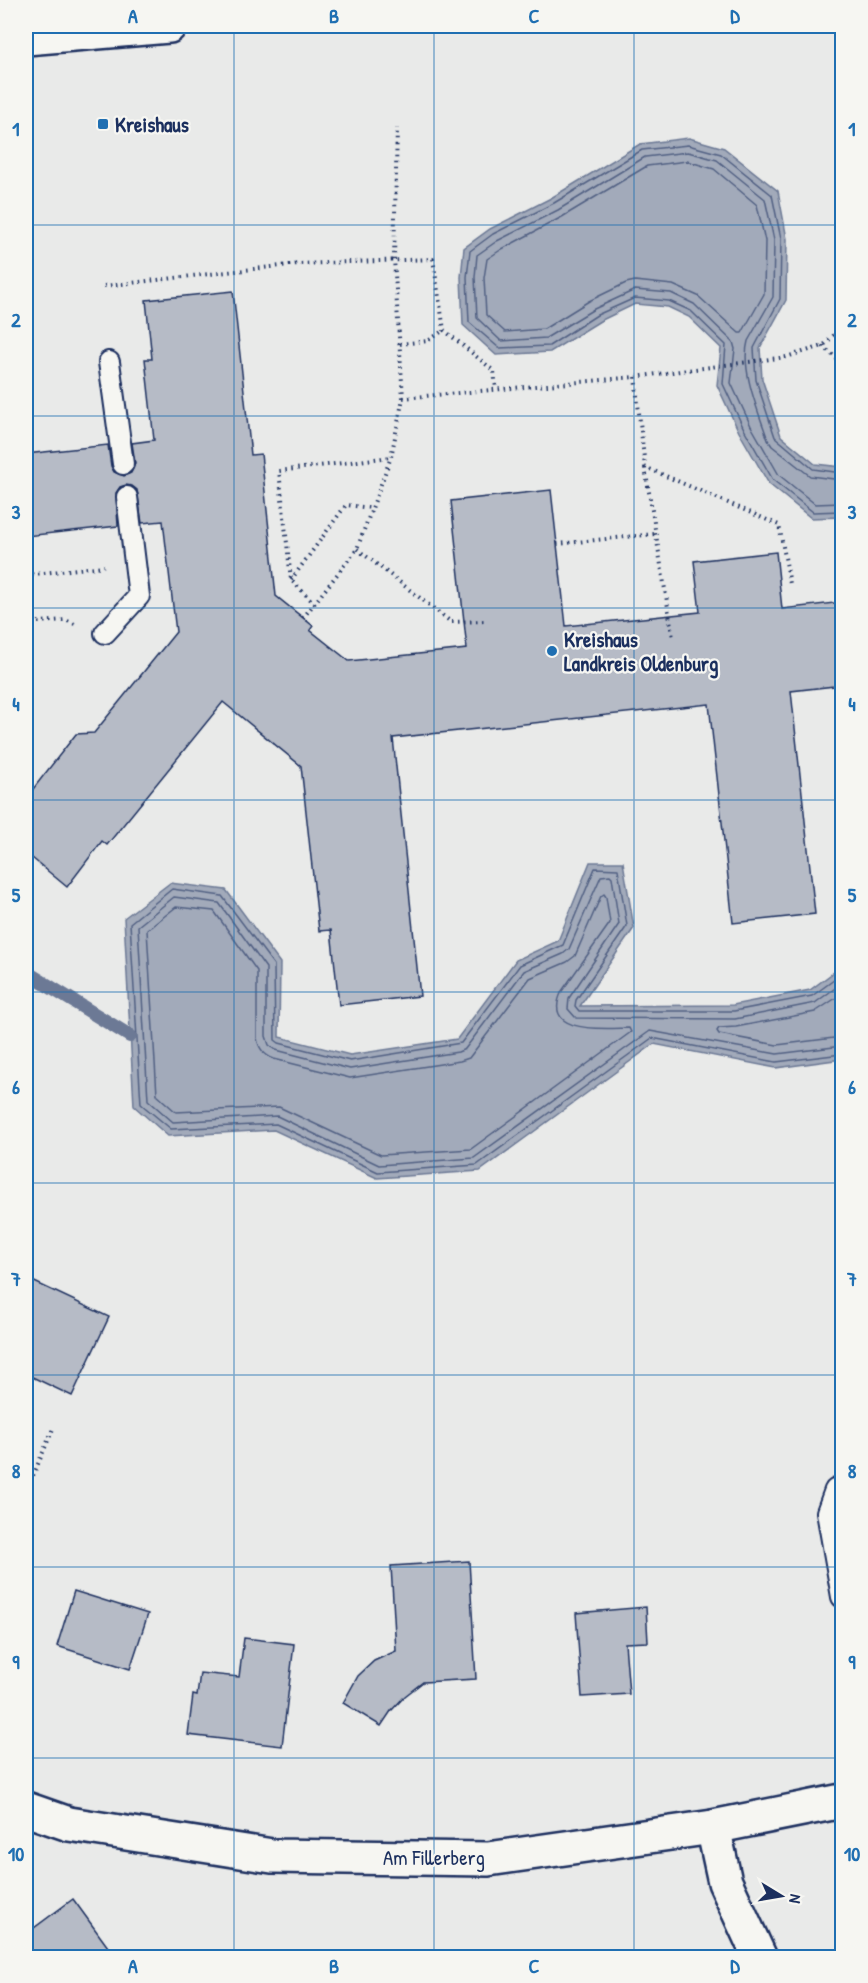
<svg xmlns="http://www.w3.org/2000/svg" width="868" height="1983" viewBox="0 0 868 1983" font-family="'Patrick Hand',sans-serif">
<rect width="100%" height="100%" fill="#e9eae9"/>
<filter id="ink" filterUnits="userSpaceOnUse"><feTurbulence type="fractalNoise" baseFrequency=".0167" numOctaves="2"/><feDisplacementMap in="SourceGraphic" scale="12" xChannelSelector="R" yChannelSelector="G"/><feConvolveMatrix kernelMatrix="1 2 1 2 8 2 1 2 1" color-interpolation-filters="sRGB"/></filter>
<g filter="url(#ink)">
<g fill="#a2aaba" stroke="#6c7995" stroke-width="1.5">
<path d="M 689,138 L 724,148 L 778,191 L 787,239 L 786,300 L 760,348 L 762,379 L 781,436 L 815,464 L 842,467 L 842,517 L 811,518 L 769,484 L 739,432 L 717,385 L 721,348 L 689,317 L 668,307 L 635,304 L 600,321 L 550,352 L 496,355 L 463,325 L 461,277 L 464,248 L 490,229 L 551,198 L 640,144 Z"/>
<path d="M 590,862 L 623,862 L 634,928 L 580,1006 L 733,1005 L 810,990 L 842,966 L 842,1059 L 776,1068 L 654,1044 L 480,1171 L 377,1178 L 274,1130 L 168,1136 L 134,1106 L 124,918 L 170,883 L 226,890 L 280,963 L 279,1037 L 350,1055 L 457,1039 L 516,960 L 558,941 Z"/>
</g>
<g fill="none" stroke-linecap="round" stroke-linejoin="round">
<g stroke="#516083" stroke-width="1.5">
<path d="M 687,161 L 714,169 L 757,205 L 765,241 L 764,294 L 742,333 L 739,333 L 698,296 L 673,285 L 635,281 L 626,283 L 589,301 L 544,329 L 505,332 L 486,315 L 484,278 L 487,259 L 502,249 L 562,217 L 647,166 Z"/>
<path d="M 842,473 L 813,469 L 775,437 L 756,380 L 754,348 L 780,299 L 781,239 L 772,195 L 721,154 L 688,145 L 642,150 L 554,203 L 493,234 L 470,251 L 467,277 L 469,322 L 499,348 L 549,346 L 597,315 L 635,298 L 669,301 L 691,311 L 726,345 L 723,384 L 744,429 L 773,480 L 813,512 L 842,511"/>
<path d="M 842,480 L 810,476 L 772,446 L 768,440 C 759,413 740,370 748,341 L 773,297 L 774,240 L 765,199 L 717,160 L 688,152 L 645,157 L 558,210 L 497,241 L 477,255 L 475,277 L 477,318 L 501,341 L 546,338 L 594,309 L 635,290 L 671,293 L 694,304 L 733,342 L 735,349 L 731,383 L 751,426 L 779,475 L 815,504 L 842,503"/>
<path d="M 604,894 L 606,897 L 610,923 L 562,991 C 540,1036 606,1028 629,1028 L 631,1032 L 471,1149 L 381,1155 L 279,1107 L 176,1112 L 157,1095 L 147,930 L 176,907 L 214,911 L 257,971 L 257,1037 C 258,1048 264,1055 274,1059 L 350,1078 L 460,1061 L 469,1058 L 530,978 L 567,962 L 575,956 L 601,896 Z"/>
<path d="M 842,974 L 812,996 L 734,1011 L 579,1011 L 575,1006 L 576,1000 L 627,926 L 618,869 L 595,868 L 563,945 L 520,965 L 461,1043 L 350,1061 L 279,1043 L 275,1040 L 274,965 L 222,896 L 172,889 L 130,923 L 141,1104 L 171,1129 L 276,1124 L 378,1172 L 477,1165 L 652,1038 L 776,1062 L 842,1054"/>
<path d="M 842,983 L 815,1003 L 735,1019 L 576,1018 L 568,1009 L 569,998 L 619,924 L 612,877 L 610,875 L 601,876 L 569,949 L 563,954 L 524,971 L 465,1049 L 458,1052 L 350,1069 L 276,1050 L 269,1045 L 266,1036 L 266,968 L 219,903 L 174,897 L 138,926 L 148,1100 L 173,1122 L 277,1116 L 379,1165 L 474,1158 L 650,1031 L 777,1054 L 842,1046"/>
<path d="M 842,994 L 815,1012 L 736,1027 L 719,1028 L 717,1031 L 719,1034 L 777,1045 L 842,1037"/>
</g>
<path stroke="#6c7995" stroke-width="14" d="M 26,972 L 130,1036"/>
</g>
<g fill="#b6bbc6" stroke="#1b2f5e" stroke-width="1.5">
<path d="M 233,291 L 251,455 L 261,454 L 276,596 L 313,626 L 310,630 L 349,661 L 467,649 L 451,501 L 551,490 L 566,626 L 700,612 L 694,561 L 776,552 L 782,609 L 843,602 L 843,685 L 791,691 L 815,914 L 733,923 L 709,704 L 393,738 L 420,996 L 339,1005 L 331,930 L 319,931 L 301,766 L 223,702 L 107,845 L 102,841 L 67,887 L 26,853 L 26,798 L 76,734 L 94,733 L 176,632 L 163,521 L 142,523 L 137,490 L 132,486 L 126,485 L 120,487 L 116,493 L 118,526 L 26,536 L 26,454 L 108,445 L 111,466 L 114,472 L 124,476 L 131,473 L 135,463 L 132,443 L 154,440 L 145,359 L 152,359 L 146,300 Z"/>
<path d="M 26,1278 L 109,1317 L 72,1396 L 26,1374 Z"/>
<path d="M 469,1561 L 476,1679 L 423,1682 L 405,1696 L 391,1711 L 381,1726 L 343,1703 L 358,1676 L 374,1661 L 396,1651 L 391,1566 Z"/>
<path d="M 74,1591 L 148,1614 L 130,1669 L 57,1646 Z"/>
<path d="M 646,1607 L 648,1642 L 625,1643 L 629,1694 L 582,1697 L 576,1613 Z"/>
<path d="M 244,1638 L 294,1644 L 282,1746 L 188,1735 L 193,1695 L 197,1696 L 200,1673 L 239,1677 Z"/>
<path d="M 73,1899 L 116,1958 L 26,1958 L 26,1934 Z"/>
</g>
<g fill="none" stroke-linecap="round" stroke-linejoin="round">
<defs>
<g id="lane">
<path d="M 109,362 L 123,464"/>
<path d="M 105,633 L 139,596 L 127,497"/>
<path d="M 842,1486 L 835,1490 L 827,1512 L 842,1597"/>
</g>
<g id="street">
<path d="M 26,1809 L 69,1824 L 272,1856 L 488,1859 L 713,1827 L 842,1801"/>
<path d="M 713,1827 L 725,1882 L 760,1958"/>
</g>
<path id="secondary" d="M 26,38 L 169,26"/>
</defs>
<use href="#lane" stroke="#1b2f5e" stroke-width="24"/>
<use href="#street" stroke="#1b2f5e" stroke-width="38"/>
<use href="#secondary" stroke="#1b2f5e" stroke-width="38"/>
<g stroke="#1b2f5e" stroke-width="4" stroke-dasharray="1.5 4.5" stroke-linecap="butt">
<path d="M 104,286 L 298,264 L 433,259 L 444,330 L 494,371 L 496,389"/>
<path d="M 400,344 L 428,341 L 444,330"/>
<path d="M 823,346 L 842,364"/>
<path d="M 635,377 L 645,467 L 779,525 L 790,584"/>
<path d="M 403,398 L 635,377 L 786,357 L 823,346 L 842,327"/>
<path d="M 645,468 L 673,638"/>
<path d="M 557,544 L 655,534"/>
<path d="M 357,549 L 451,622 L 487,621"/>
<path d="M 26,575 L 104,566"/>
<path d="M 291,580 L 346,505 L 372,508"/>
<path d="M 315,604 L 291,580 L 279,471 L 391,457"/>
<path d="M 303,618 L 357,549 L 391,457 L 403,398 L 394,259 L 397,128"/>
<path d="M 26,623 L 65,620 L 75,624"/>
<path d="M 26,1492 L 53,1429"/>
</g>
<use href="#lane" stroke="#f6f6f2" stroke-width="20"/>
<use href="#street" stroke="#f6f6f2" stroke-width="33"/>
<use href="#secondary" stroke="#f6f6f2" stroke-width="33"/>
</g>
</g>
<path fill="none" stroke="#1f6fb2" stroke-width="1.5" stroke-opacity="0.55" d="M 234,26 L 234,1958M 434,26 L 434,1958M 634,26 L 634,1958M 26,225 L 842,225M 26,416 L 842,416M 26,608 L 842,608M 26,800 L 842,800M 26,992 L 842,992M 26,1183 L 842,1183M 26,1375 L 842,1375M 26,1567 L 842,1567M 26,1758 L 842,1758"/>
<g fill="#1f6fb2" stroke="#f6f6f2" stroke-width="2">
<rect x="97" y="118" width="12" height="12" rx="3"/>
<circle cx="552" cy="651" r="6"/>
</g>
<g text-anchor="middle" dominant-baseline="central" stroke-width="4.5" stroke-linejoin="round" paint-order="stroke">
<g font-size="21" font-weight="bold" fill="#1b2f5e" stroke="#f6f6f2" text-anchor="start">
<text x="115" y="124">Kreishaus</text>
<text x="564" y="639">Kreishaus<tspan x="564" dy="24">Landkreis Oldenburg</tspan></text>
</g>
<g font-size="21" fill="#1b2f5e" stroke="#f6f6f2">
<text x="434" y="1857">Am Fillerberg</text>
</g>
</g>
<rect width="868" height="1983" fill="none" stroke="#f6f6f2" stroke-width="66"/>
<g transform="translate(781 1896) rotate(101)" stroke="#f6f6f2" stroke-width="4.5" paint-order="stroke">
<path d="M0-4.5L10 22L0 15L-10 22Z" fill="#1b2f5e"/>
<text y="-9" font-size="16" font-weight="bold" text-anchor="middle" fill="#1b2f5e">N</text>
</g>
<rect x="33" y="33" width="802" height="1917" fill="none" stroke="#1f6fb2" stroke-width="2"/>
<g font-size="20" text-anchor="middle" font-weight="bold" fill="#1f6fb2">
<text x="133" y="23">A</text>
<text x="334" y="23">B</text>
<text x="534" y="23">C</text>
<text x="735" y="23">D</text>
<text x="16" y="136">1</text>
<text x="852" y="136">1</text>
<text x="16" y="327">2</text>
<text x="852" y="327">2</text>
<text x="16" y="519">3</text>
<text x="852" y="519">3</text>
<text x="16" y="711">4</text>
<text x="852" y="711">4</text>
<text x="16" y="902">5</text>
<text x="852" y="902">5</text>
<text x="16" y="1094">6</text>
<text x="852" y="1094">6</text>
<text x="16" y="1286">7</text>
<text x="852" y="1286">7</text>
<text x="16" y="1478">8</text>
<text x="852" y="1478">8</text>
<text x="16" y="1669">9</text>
<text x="852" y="1669">9</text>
<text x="16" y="1861">10</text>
<text x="852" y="1861">10</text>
<text x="133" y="1973">A</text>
<text x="334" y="1973">B</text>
<text x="534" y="1973">C</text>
<text x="735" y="1973">D</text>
</g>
</svg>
